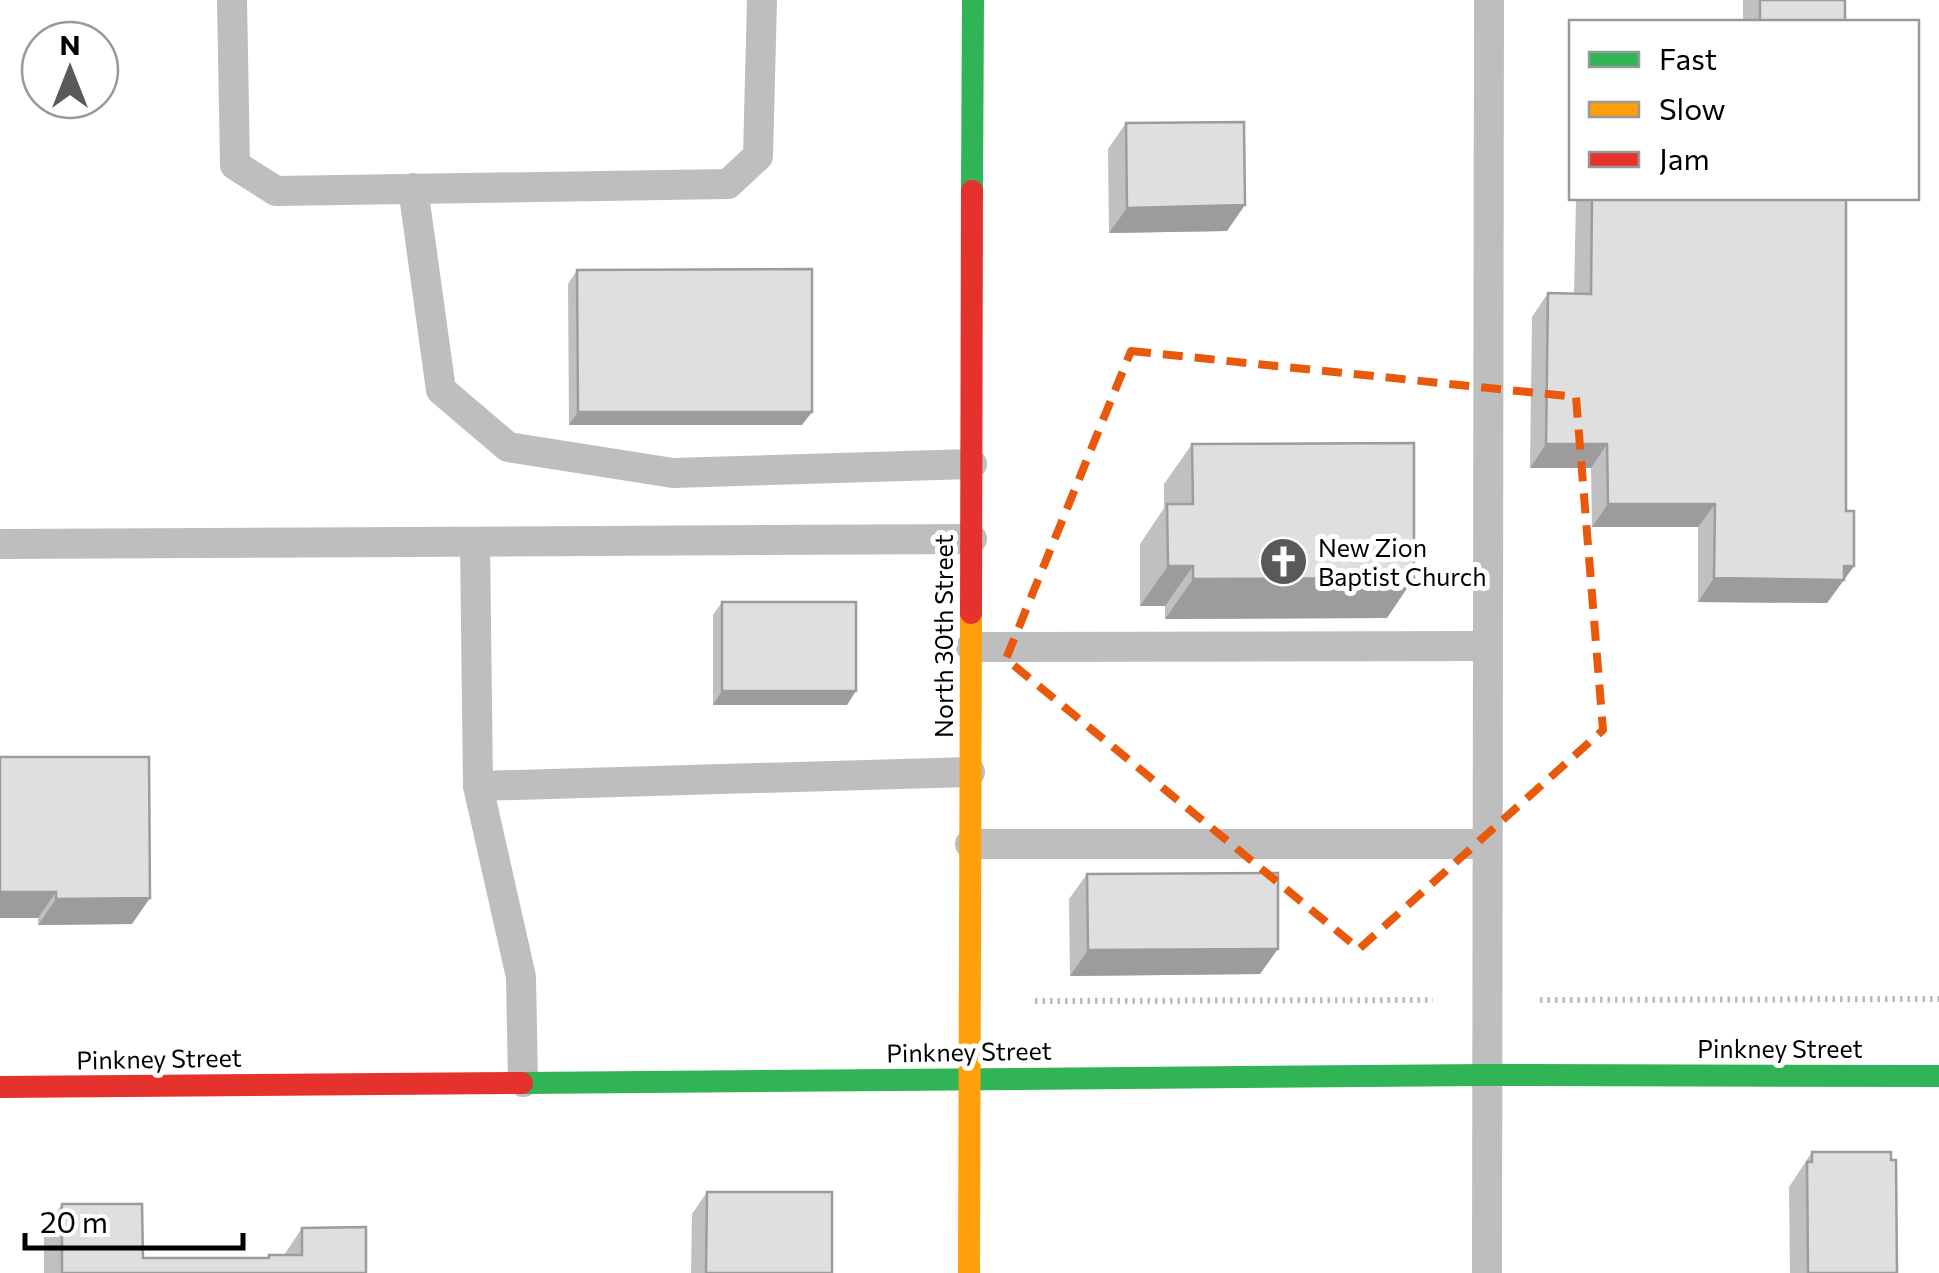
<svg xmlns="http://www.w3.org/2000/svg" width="1939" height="1273" viewBox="0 0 1939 1273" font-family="Commissioner,sans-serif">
<rect width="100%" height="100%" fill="#fff"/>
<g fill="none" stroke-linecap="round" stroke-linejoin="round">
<g stroke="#b9b9b9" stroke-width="6" stroke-dasharray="2.5 5" stroke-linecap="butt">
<path d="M 1540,1000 L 1939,999"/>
<path d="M 1035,1001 L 1433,1000"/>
</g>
<g stroke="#bebebe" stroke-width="30">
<path d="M 232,0 L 235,165 L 276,191 L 728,184 L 758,156 L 762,0"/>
<path d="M 413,188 L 441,390 L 508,447 L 673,473 L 972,464"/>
<path d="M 475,542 L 478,786 L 521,977 L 523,1082"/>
<path d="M 0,544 L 972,539"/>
<path d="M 971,647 L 1488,646"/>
<path d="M 478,786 L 970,772"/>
<path d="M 970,844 L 1487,844"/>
<path d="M 1487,1273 L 1489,0"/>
</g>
<g stroke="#30b455" stroke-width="22">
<path d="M 972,191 L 973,0"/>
<path d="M 522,1083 L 1486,1075 L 1939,1076"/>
</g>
<path stroke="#ff9f0a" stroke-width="22" d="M 969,1273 L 971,613"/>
<g stroke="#e5322d" stroke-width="22">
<path d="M 971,613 L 972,191"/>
<path d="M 0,1087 L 522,1083"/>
</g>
</g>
<g fill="#c0c0c0">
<rect x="1743" y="0" width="102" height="22"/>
<path d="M 1126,123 L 1227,231 L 1109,233 L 1108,149 Z"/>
<path d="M 1576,198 L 1846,198 L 1846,511 L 1854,566 L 1827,603 L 1698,602 L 1698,527 L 1592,527 L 1591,468 L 1530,468 L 1532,317 L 1548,293 L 1574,294 Z"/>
<path d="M 577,270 L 802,425 L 569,425 L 568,284 Z"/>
<path d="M 1192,444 L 1387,618 L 1165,619 L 1165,606 L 1140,606 L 1140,544 L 1164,508 L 1164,484 Z"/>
<path d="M 722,602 L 847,705 L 713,705 L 713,615 Z"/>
<path d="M 0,757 L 132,924 L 38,925 L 38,918 L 0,918 Z"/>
<path d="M 1087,874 L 1260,974 L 1070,976 L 1069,899 Z"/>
<path d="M 1812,1152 L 1897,1273 L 1790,1273 L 1789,1187 Z"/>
<path d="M 707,1192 L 832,1273 L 691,1273 L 692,1214 Z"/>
<path d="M 62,1204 L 143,1258 L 267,1258 L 269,1255 L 284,1255 L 302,1228 L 366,1273 L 44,1273 L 44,1230 Z"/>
</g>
<g fill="#9c9c9c">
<path d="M 1245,205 L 1227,231 L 1109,233 L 1127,208 Z"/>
<path d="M 578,412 L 812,412 L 802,425 L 569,425 Z"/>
<path d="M 1546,444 L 1607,444 L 1591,468 L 1530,468 Z"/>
<path d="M 1608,504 L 1715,504 L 1698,527 L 1592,527 Z"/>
<path d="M 1168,566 L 1193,566 L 1165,606 L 1140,606 Z"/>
<path d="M 1844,566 L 1854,566 L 1827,603 L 1698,602 L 1714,578 Z"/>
<path d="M 1414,578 L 1387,618 L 1165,619 L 1193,579 Z"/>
<path d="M 722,691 L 856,691 L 847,705 L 713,705 Z"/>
<path d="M 0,892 L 56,892 L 38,918 L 0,918 Z"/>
<path d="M 150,898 L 132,924 L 38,925 L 56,899 Z"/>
<path d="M 1278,949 L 1260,974 L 1070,976 L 1088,950 Z"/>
</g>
<g fill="#dfdfdf" stroke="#9c9c9c" stroke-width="2.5">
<rect x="1760" y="0" width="85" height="22"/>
<path d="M 1244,122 L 1245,205 L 1127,208 L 1126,123 Z"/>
<path d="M 1592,198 L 1846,198 L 1846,511 L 1854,511 L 1854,566 L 1844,566 L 1844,580 L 1714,578 L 1715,504 L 1608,504 L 1607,444 L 1546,444 L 1548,293 L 1591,294 Z"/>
<path d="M 812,269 L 812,412 L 578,412 L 577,270 Z"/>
<path d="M 1414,443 L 1414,578 L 1193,579 L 1193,566 L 1168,566 L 1167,504 L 1193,504 L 1192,444 Z"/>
<rect x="722" y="602" width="134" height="89"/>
<path d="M 0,757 L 149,757 L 150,898 L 56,899 L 56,892 L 0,892 Z"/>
<path d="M 1278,873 L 1278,949 L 1088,950 L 1087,874 Z"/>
<path d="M 1812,1152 L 1891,1152 L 1891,1160 L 1896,1160 L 1897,1273 L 1808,1273 L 1807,1162 L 1812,1162 Z"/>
<path d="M 707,1192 L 832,1192 L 832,1273 L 706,1273 Z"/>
<path d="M 62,1204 L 142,1204 L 143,1258 L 269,1258 L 269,1255 L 302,1255 L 302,1228 L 366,1227 L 366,1273 L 62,1273 Z"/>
</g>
<path fill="none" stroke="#e8590c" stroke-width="8" stroke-dasharray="20 12" stroke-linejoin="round" d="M 1131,351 L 1576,397 L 1603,730 L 1359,949 L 1006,659 Z"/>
<defs>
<symbol id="church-disc" viewBox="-11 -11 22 22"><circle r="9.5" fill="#595959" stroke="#fff"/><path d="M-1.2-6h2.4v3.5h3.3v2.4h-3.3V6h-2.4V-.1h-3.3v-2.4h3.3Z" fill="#fff"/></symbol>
</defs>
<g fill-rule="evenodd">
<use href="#church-disc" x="1256" y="534" width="55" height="55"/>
</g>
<g text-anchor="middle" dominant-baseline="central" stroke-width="10" stroke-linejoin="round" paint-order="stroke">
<g font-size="25" fill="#000" stroke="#fff" text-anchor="start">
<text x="1318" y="547">New Zion<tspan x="1318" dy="29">Baptist Church</tspan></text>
</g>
<g font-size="25" fill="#000" stroke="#fff">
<text transform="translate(943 636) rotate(-90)">North 30th Street</text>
<text x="1780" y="1048">Pinkney Street</text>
<text transform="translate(969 1051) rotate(-1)">Pinkney Street</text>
<text transform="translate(159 1058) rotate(-1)">Pinkney Street</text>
</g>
</g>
<rect x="1569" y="20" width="350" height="180" fill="#ffffff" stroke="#999999" stroke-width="2.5"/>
<rect x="1589" y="52" width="50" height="15" fill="#30b455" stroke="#999999" stroke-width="2.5"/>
<text x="1659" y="70" font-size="30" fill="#000000">Fast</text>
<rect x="1589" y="102" width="50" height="15" fill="#ff9f0a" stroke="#999999" stroke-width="2.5"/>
<text x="1659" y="120" font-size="30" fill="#000000">Slow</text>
<rect x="1589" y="152" width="50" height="15" fill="#e5322d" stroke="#999999" stroke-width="2.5"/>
<text x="1659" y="170" font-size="30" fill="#000000">Jam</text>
<g transform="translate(70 70)"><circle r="48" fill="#ffffff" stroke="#999999" stroke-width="2.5"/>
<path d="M0-8L18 38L0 25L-18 38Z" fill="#595959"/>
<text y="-15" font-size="28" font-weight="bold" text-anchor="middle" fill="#000000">N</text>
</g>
<path d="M25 1233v15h218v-15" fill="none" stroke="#000000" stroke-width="5"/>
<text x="40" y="1233" font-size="30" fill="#000000" stroke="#ffffff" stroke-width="8" paint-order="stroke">20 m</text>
</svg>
